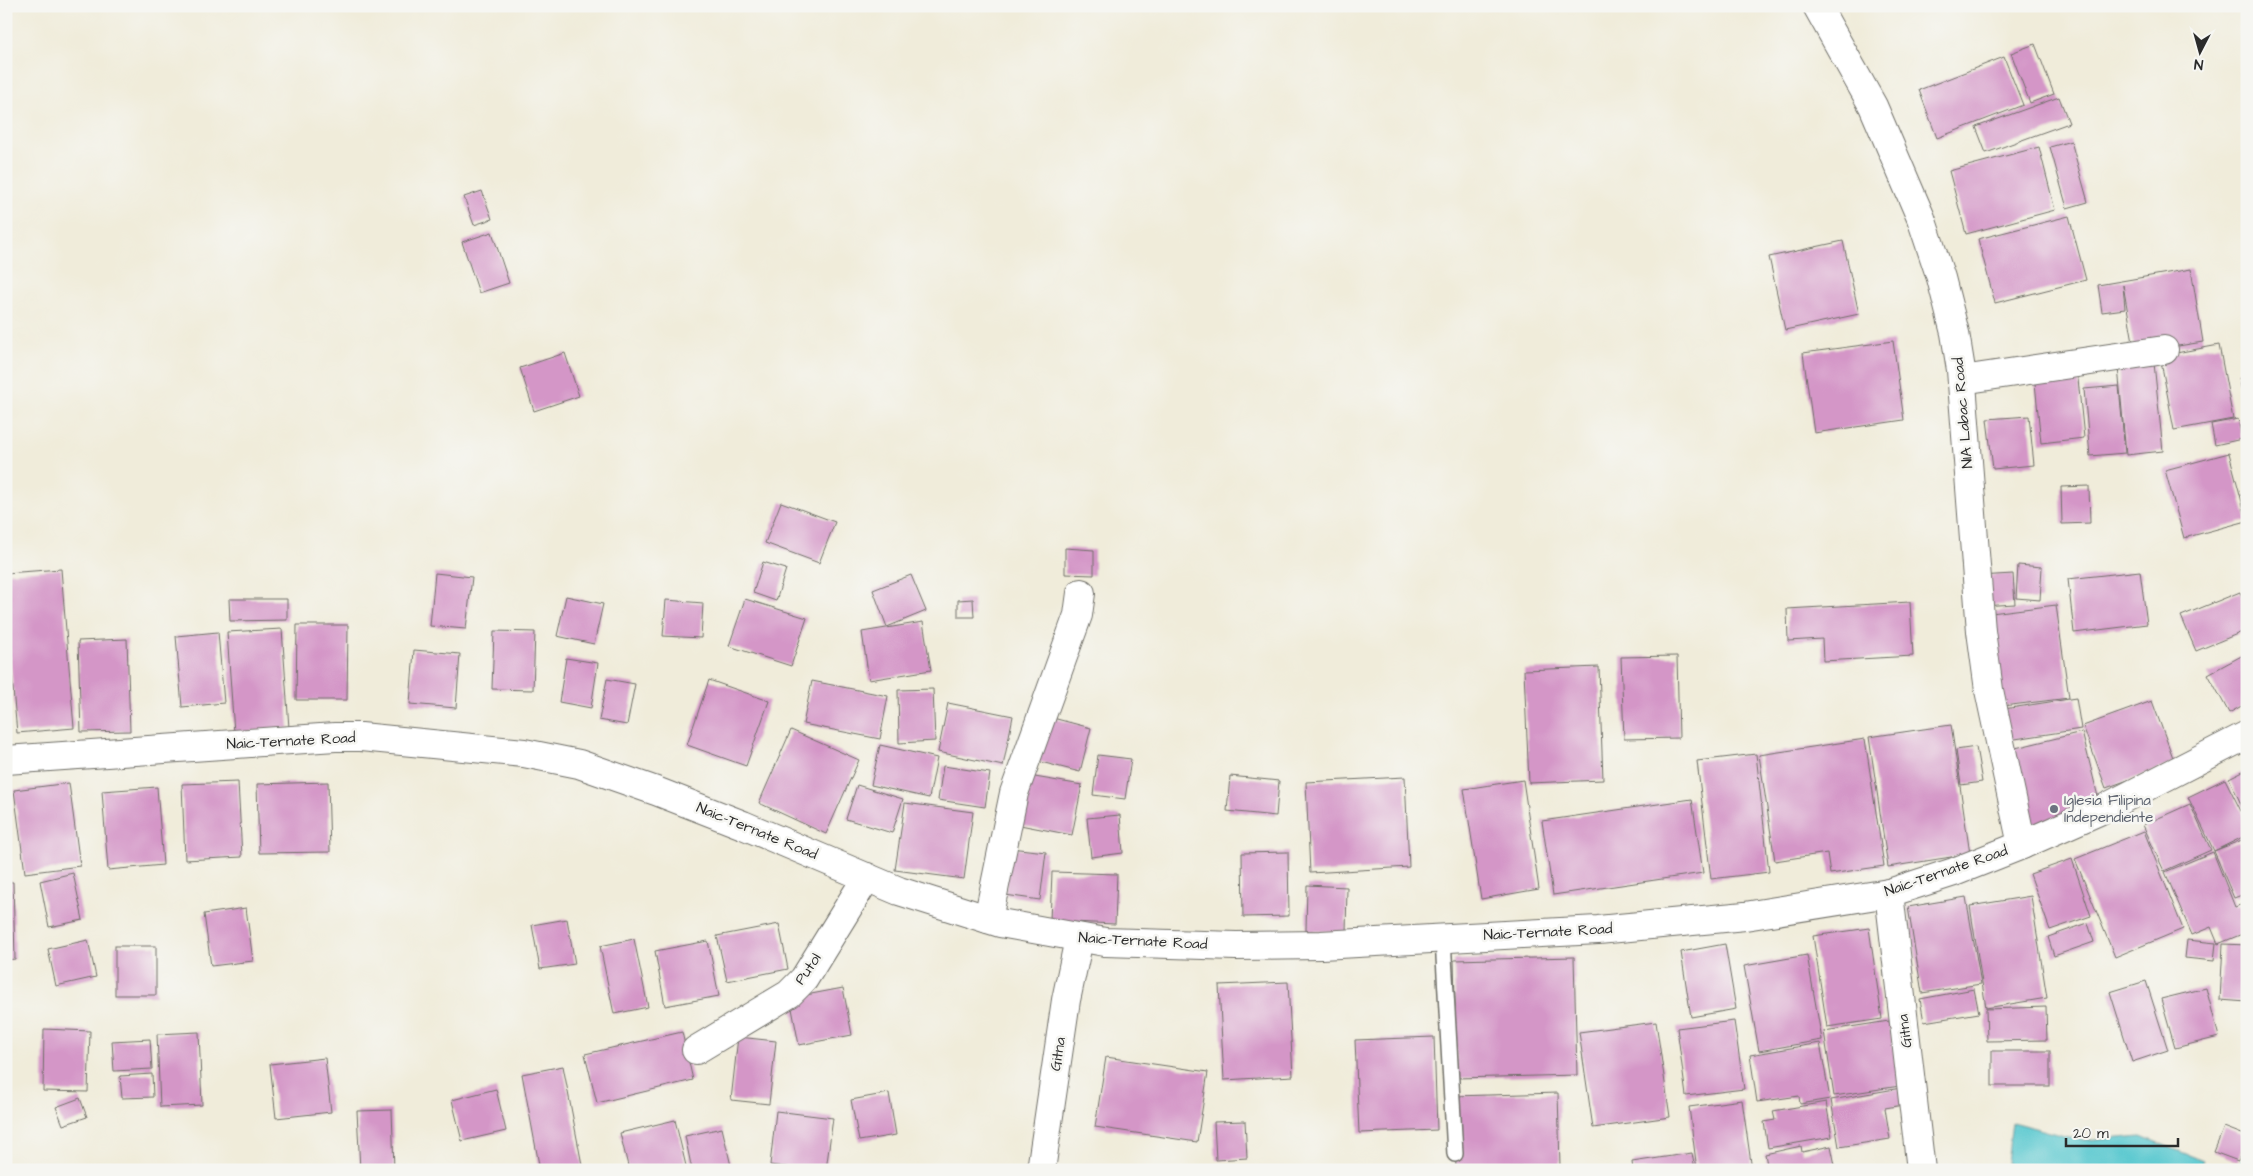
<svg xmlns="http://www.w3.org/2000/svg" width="2253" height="1176" viewBox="0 0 2253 1176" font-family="'Architects Daughter',sans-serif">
<rect width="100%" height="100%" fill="#f6f6f2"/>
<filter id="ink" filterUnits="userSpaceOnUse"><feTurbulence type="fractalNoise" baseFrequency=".02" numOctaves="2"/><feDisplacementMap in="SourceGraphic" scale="10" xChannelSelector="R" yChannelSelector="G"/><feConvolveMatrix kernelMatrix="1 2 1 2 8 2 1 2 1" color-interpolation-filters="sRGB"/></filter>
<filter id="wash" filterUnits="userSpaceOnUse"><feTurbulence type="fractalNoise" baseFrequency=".0096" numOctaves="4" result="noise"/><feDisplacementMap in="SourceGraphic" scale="20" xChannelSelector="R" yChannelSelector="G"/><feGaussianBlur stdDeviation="1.12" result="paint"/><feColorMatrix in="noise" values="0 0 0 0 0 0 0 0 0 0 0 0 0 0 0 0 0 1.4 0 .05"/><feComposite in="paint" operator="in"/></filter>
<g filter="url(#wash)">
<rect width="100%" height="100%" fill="#f0ecda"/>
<path fill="#5cc9d0" stroke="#447a7e" d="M 2012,1122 L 2084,1141 L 2141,1136 L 2204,1161 L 2200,1170 L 2006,1170 Z"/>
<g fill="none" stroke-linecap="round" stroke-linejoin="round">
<path stroke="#5cc9d0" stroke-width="11" d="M 2243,1170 L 2247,1162"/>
</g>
<g id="blocks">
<g fill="#d496c7">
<path d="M 2035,44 L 2054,94 L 2030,103 L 2011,53 Z"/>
<path d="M 2004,57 L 2023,105 L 1937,138 L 1919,90 Z"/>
<path d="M 2059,97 L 2069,123 L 1986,153 L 1976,127 Z"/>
<path d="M 2071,141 L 2088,202 L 2067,208 L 2050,147 Z"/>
<path d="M 2039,147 L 2055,210 L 1966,234 L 1949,171 Z"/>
<path d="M 482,191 L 492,219 L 474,225 L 464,197 Z"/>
<path d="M 2069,216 L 2086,280 L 1995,303 L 1978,239 Z"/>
<path d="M 492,232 L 509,283 L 479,293 L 462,242 Z"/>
<path d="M 1843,241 L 1859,314 L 1785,330 L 1769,257 Z"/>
<path d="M 2191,269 L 2203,342 L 2135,353 L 2123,285 L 2125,309 L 2102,312 L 2098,285 Z"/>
<path d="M 1893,341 L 1904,420 L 1814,433 L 1803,353 Z"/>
<path d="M 2219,345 L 2233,419 L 2174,430 L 2160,356 Z"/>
<path d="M 565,353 L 579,396 L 534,411 L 520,368 Z"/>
<path d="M 2154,363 L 2163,451 L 2126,455 L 2118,367 Z"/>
<path d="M 2077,369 L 2084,438 L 2041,443 L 2034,373 Z"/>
<path d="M 2247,376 L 2247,410 L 2246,410 L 2239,378 Z"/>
<path d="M 2119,386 L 2125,453 L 2090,456 L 2084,389 Z"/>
<path d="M 2029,416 L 2034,465 L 1993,469 L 1987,419 Z"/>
<path d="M 2238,419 L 2242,439 L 2215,445 L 2211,424 Z"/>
<path d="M 2229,453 L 2247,521 L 2184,538 L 2165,470 Z"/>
<path d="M 2089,486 L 2090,523 L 2062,524 L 2061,487 Z"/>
<path d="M 781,502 L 835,522 L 819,563 L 765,543 Z"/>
<path d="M 1065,548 L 1094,550 L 1094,575 L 1065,574 Z"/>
<path d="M 763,562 L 786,569 L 776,601 L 753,593 Z"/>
<path d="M 2018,565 L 2042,567 L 2040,600 L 2016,598 Z"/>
<path d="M 61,569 L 74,728 L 17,733 L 6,612 L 6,573 Z"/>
<path d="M 2140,571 L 2147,624 L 2074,633 L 2068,579 Z"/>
<path d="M 435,573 L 472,577 L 466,629 L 430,626 Z"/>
<path d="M 2013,574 L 2015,604 L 1981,606 L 1979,576 Z"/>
<path d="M 911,575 L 926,611 L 887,627 L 873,590 Z"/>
<path d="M 2240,592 L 2247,608 L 2247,630 L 2196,651 L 2181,616 Z"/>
<path d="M 566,596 L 603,604 L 594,644 L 557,636 Z"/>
<path d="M 229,599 L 287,599 L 287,620 L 230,621 Z"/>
<path d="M 745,599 L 807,618 L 791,666 L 729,646 Z"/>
<path d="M 973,599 L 974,617 L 958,617 L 958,600 Z"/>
<path d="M 666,600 L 703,603 L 701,638 L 663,636 Z"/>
<path d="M 1910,602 L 1913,656 L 1823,661 L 1822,639 L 1788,641 L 1787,609 Z"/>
<path d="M 2056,605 L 2069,698 L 1995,707 L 1983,614 Z"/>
<path d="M 923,622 L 931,670 L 869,680 L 862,632 Z"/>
<path d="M 297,625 L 348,625 L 347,700 L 296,700 Z"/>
<path d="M 282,629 L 289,728 L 234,733 L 227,632 Z"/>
<path d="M 494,631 L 535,632 L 533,690 L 492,689 Z"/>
<path d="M 218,632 L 224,703 L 182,707 L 176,636 Z"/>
<path d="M 127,639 L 130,731 L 81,732 L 78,641 Z"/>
<path d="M 414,650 L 460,654 L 456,708 L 410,704 Z"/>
<path d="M 2247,653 L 2247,703 L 2229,713 L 2208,674 Z"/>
<path d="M 1677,656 L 1679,738 L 1624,739 L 1621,657 Z"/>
<path d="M 566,658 L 598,663 L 591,708 L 559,702 Z"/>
<path d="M 1599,667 L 1603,780 L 1529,783 L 1524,670 Z"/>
<path d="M 607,679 L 635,684 L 627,725 L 599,720 Z"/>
<path d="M 709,680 L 769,701 L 746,766 L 687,745 Z"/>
<path d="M 812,681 L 888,696 L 880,739 L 803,724 Z"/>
<path d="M 933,689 L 935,741 L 899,743 L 898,690 Z"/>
<path d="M 2076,698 L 2081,729 L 2002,741 L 1997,710 Z"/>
<path d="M 2152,701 L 2175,763 L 2106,788 L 2083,726 Z"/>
<path d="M 948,703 L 1013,716 L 1003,766 L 938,752 Z"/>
<path d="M 1049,717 L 1091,728 L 1080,772 L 1037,761 Z"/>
<path d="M 1951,725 L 1970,854 L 1888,867 L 1869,737 Z"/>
<path d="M 791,730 L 859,760 L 826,834 L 759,803 Z"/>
<path d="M 2082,732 L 2101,809 L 2023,828 L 2003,751 Z"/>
<path d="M 1865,739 L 1884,866 L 1830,874 L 1827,853 L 1775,861 L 1759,755 Z"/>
<path d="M 880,745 L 937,758 L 929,798 L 871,785 Z"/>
<path d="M 1976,747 L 1982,782 L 1961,785 L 1956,750 Z"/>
<path d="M 1756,754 L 1769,872 L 1711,879 L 1697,761 Z"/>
<path d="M 1098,755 L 1131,759 L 1125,799 L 1093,795 Z"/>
<path d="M 943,766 L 990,773 L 985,807 L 938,800 Z"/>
<path d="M 2247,769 L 2247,817 L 2229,778 Z"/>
<path d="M 1029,776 L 1082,785 L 1072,835 L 1020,825 Z"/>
<path d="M 1230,776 L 1279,781 L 1276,816 L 1227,811 Z"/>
<path d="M 1405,777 L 1409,867 L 1310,873 L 1306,782 Z"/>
<path d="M 2225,779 L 2247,823 L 2247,835 L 2214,851 L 2188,797 Z"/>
<path d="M 1523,780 L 1539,889 L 1481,899 L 1464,789 Z"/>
<path d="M 238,782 L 242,857 L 185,860 L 182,784 Z"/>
<path d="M 328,782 L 330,852 L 259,853 L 257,784 Z"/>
<path d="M 69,783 L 80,866 L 25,873 L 14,790 Z"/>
<path d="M 857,785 L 903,799 L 892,833 L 846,819 Z"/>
<path d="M 157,787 L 163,865 L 108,870 L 102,791 Z"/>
<path d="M 1692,799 L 1703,873 L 1553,895 L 1542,821 Z"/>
<path d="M 905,803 L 973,812 L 964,879 L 895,870 Z"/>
<path d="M 2190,804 L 2211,850 L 2164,871 L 2143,825 Z"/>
<path d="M 1120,815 L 1123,853 L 1091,857 L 1087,818 Z"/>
<path d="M 2144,831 L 2183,929 L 2115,957 L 2075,859 Z"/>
<path d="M 2247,838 L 2247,893 L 2234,898 L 2214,851 Z"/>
<path d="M 1010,848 L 1046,852 L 1040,900 L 1005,895 Z"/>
<path d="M 1288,852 L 1289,916 L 1243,917 L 1242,853 Z"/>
<path d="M 2213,852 L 2235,907 L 2247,902 L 2247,932 L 2218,944 L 2211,927 L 2192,935 L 2165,872 Z"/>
<path d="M 2072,859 L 2091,916 L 2050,930 L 2030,874 Z"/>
<path d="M 1052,872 L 1117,874 L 1115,924 L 1050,921 Z"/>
<path d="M 73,873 L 83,920 L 49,927 L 40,881 Z"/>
<path d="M 6,882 L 13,882 L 15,959 L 6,960 Z"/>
<path d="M 1307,885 L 1347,887 L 1346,932 L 1306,931 Z"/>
<path d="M 2031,896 L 2047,998 L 1986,1008 L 1970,906 Z"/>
<path d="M 1966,897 L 1981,984 L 1922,993 L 1908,907 Z"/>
<path d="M 246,908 L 253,961 L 211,966 L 204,914 Z"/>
<path d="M 567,919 L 575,964 L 540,969 L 532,925 Z"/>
<path d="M 2088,923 L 2094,942 L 2054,956 L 2048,937 Z"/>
<path d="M 779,924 L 788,969 L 727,981 L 717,936 Z"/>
<path d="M 1869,928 L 1882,1019 L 1827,1027 L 1813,936 Z"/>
<path d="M 634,939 L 648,1007 L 614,1014 L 600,946 Z"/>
<path d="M 88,940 L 96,977 L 56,986 L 48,949 Z"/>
<path d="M 2187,940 L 2216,943 L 2214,961 L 2185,958 Z"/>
<path d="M 708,941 L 719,996 L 665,1006 L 655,951 Z"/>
<path d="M 1725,944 L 1736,1009 L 1691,1017 L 1681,952 Z"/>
<path d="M 2223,944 L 2247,945 L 2247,1002 L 2220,1000 Z"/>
<rect x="115" y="946" width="41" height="49"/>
<path d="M 1807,955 L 1822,1040 L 1759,1051 L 1744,966 Z"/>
<path d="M 1574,957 L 1577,1075 L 1457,1078 L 1454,960 Z"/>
<path d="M 2146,981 L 2168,1050 L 2132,1062 L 2110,992 Z"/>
<path d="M 1288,982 L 1293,1076 L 1224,1080 L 1219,985 Z"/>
<path d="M 843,988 L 852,1035 L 799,1045 L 790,998 Z"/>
<path d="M 2206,988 L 2219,1037 L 2175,1048 L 2161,999 Z"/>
<path d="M 1974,989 L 1979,1013 L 1924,1022 L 1920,999 Z"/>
<path d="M 2046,1007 L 2047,1040 L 1987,1041 L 1986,1009 Z"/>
<path d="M 1734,1021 L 1744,1089 L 1686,1096 L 1677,1028 Z"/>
<path d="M 1889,1021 L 1900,1086 L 1834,1096 L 1824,1031 Z"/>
<path d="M 1656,1022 L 1670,1117 L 1593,1128 L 1579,1032 Z"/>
<path d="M 44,1029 L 90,1031 L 88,1092 L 43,1091 Z"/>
<path d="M 199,1032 L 202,1105 L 160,1107 L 157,1034 Z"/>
<path d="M 682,1032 L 693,1080 L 597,1103 L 585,1054 Z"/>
<path d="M 738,1037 L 776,1041 L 769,1104 L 731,1100 Z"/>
<path d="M 1434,1037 L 1437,1130 L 1359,1133 L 1355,1040 Z"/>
<path d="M 150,1039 L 152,1069 L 114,1071 L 112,1041 Z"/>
<path d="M 1820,1043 L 1830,1099 L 1800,1104 L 1799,1096 L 1757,1102 L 1750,1055 Z"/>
<rect x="1992" y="1051" width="58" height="35"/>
<path d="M 1106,1057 L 1208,1072 L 1197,1142 L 1095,1127 Z"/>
<path d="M 325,1058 L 331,1112 L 276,1118 L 270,1064 Z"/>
<path d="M 563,1066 L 583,1170 L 540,1170 L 522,1074 Z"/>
<path d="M 152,1074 L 153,1097 L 122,1098 L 120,1076 Z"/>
<path d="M 1901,1088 L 1903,1105 L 1885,1108 L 1890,1139 L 1839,1147 L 1831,1100 Z"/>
<path d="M 496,1089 L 506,1131 L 462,1141 L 452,1100 Z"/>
<path d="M 889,1093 L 896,1135 L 859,1141 L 851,1100 Z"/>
<path d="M 1558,1093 L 1560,1166 L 1456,1169 L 1454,1096 Z"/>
<path d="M 80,1098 L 87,1117 L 63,1125 L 56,1107 Z"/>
<path d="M 1742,1100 L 1752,1170 L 1697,1170 L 1689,1107 Z"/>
<path d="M 1826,1102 L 1832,1137 L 1768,1148 L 1764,1122 L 1775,1120 L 1773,1111 Z"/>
<path d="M 392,1110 L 394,1170 L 360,1170 L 357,1111 Z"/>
<path d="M 776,1111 L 833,1118 L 826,1170 L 807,1170 L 770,1165 Z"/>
<path d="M 675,1120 L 687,1170 L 629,1170 L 620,1133 Z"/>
<path d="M 1245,1121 L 1247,1158 L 1216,1160 L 1214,1122 Z"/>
<path d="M 2224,1127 L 2247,1136 L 2238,1161 L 2214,1152 Z"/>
<path d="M 722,1128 L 732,1170 L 692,1170 L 685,1136 Z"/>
<path d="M 1801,1146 L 1802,1152 L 1831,1146 L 1836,1170 L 1768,1170 L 1765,1154 Z"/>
<path d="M 1692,1153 L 1695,1170 L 1633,1170 L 1632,1162 Z"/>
</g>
</g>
</g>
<g filter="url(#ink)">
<use href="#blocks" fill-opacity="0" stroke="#706f68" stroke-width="1"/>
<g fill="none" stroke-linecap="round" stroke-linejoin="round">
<defs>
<path id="lane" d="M 1443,939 L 1455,1154"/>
<g id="street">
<path d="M 1817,6 L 1873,106 L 1921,218 L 1941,278 L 1955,333 L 1961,370 L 1981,631 L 1989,690 L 2022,845"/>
<path d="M 1962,380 L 2164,350"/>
<path d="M 1889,893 L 1921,1170"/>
<path d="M 988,919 L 1014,793 L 1078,615 L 1081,593"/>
<path d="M 696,1050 L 789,994 L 804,979 L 867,877"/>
<path d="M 1041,1170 L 1066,1000 L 1079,939"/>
</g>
<path id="secondary" d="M 6,760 L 335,737 L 361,737 L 524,753 L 579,764 L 656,791 L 743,825 L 899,891 L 1000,923 L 1105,942 L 1236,946 L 1321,945 L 1598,930 L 1745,916 L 1889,893 L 1954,872 L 2022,845 L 2099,811 L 2247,735"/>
</defs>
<use href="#lane" stroke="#706f68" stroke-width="18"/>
<use href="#street" stroke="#706f68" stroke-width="30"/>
<use href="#secondary" stroke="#706f68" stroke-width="30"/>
<use href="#lane" stroke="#fff" stroke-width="15"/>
<use href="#street" stroke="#fff" stroke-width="28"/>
<use href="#secondary" stroke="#fff" stroke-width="28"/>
</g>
</g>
<circle fill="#6b7280" stroke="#f6f6f2" stroke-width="2" cx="2054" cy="809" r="5"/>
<g text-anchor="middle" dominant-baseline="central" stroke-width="5" stroke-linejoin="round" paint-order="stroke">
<g font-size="15" fill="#2b2b2b" stroke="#f6f6f2">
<text transform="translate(1963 413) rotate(-95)">NIA Labac Road</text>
<text transform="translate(291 741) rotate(-3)">Naic-Ternate Road</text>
<text transform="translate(757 831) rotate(22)">Naic-Ternate Road</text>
<text transform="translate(1946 871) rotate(-19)">Naic-Ternate Road</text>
<text transform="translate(1548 932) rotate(-3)">Naic-Ternate Road</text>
<text transform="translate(1143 941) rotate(3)">Naic-Ternate Road</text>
<text transform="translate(808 969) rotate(-55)">Putol</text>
<text transform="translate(1905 1031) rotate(-97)">Gitna</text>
<text transform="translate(1058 1054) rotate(-81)">Gitna</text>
</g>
<g font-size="15" fill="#5b616d" stroke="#f6f6f2" text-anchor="start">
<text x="2064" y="800">Iglesia Filipina<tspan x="2064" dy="17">Independiente</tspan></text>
</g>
</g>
<rect width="2253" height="1176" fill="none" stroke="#f6f6f2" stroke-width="25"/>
<g transform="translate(2200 52) rotate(186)" stroke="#f6f6f2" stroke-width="4" paint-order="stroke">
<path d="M0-4L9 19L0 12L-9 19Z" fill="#2b2b2b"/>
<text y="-8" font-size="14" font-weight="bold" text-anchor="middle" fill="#2b2b2b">N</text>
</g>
<path d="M2066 1138v8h112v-8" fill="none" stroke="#2b2b2b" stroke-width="2.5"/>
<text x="2073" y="1138" font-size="15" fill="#2b2b2b" stroke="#f6f6f2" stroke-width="4" paint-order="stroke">20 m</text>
</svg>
